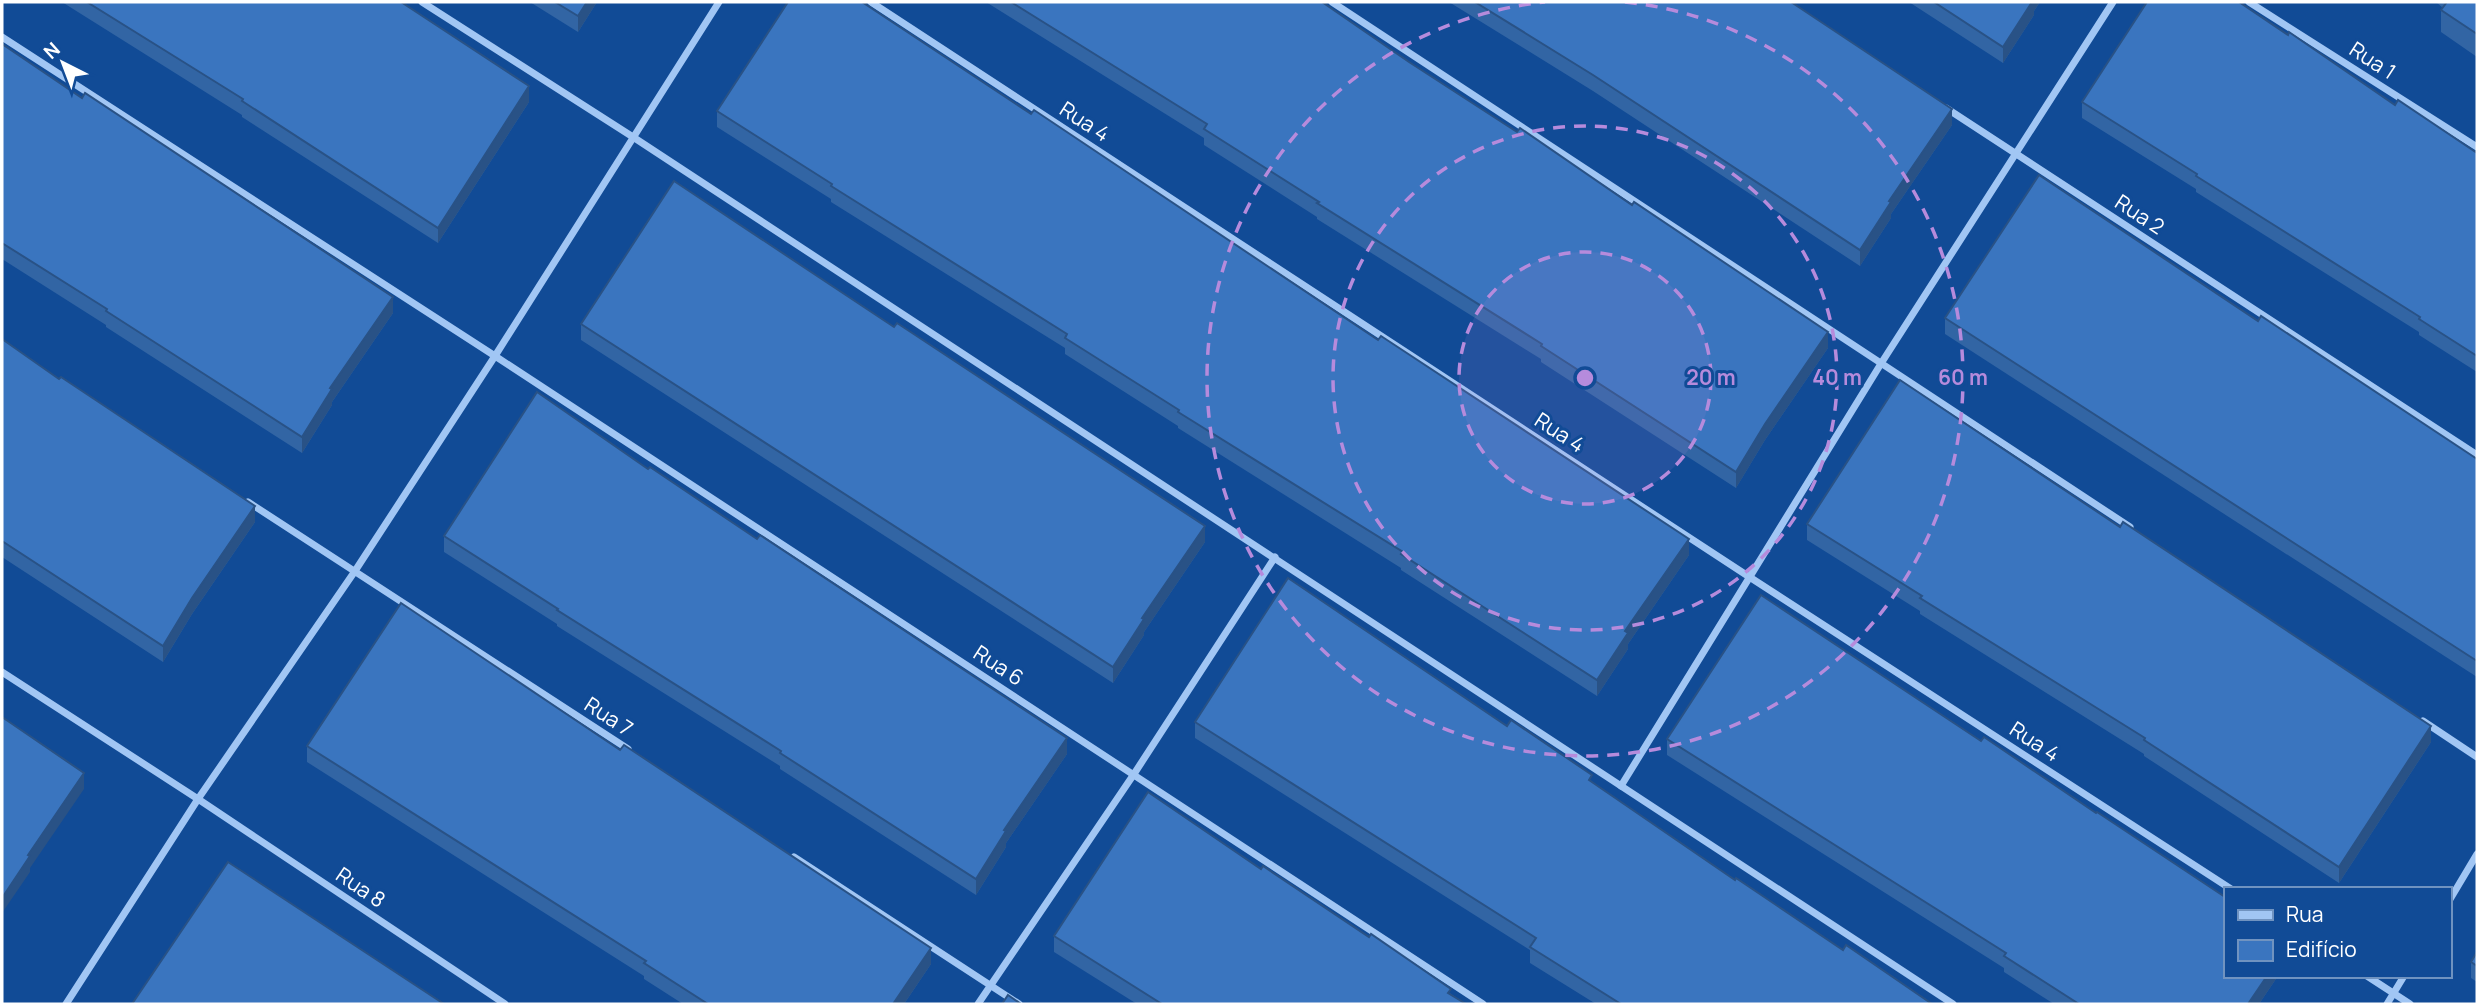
<svg xmlns="http://www.w3.org/2000/svg" width="2479" height="1006" viewBox="0 0 2479 1006" font-family="Manrope,sans-serif">
<rect width="100%" height="100%" fill="#114b96"/>
<g fill="none" stroke-linecap="round" stroke-linejoin="round">
<g stroke="#a1c6f4" stroke-width="7">
<path d="M 422,2 L 633,137 L 1953,1004"/>
<path d="M 871,2 L 1751,578 L 2231,889"/>
<path d="M 1332,2 L 2130,527"/>
<path d="M 2249,2 L 2477,147"/>
<path d="M 2,37 L 495,356 L 1483,1004"/>
<path d="M 1946,108 L 2477,455"/>
<path d="M 248,502 L 628,749"/>
<path d="M 2,672 L 198,799 L 505,1004"/>
<path d="M 2423,721 L 2477,757"/>
<path d="M 1621,786 L 1882,362 L 2113,2"/>
<path d="M 794,857 L 1019,1004"/>
<path d="M 2449,901 L 2477,854"/>
<path d="M 2367,976 L 2410,1004"/>
<path d="M 66,1004 L 198,799 L 355,571 L 495,356 L 719,2"/>
<path d="M 978,1004 L 1134,774 L 1275,557"/>
<path d="M 2387,1004 L 2404,976"/>
</g>
</g>
<g fill="#3265a4">
<path d="M 62,2 L 401,2 L 529,102 L 438,243 L 242,117 L 242,115 Z"/>
<path d="M 530,2 L 597,2 L 578,32 Z"/>
<path d="M 986,2 L 1322,2 L 1828,348 L 1765,440 L 1736,488 L 1541,362 L 1541,359 L 1317,219 L 1317,217 L 1204,145 L 1204,138 Z"/>
<path d="M 1449,2 L 1791,2 L 1952,125 L 1891,214 L 1891,218 L 1860,266 L 1593,91 Z"/>
<path d="M 1909,2 L 2040,2 L 2034,11 L 2034,15 L 2003,63 Z"/>
<path d="M 2436,2 L 2477,2 L 2477,57 L 2441,32 L 2441,10 L 2443,8 Z"/>
<path d="M 2288,35 L 2395,105 L 2477,153 L 2477,372 L 2419,335 L 2419,332 L 2196,192 L 2196,189 L 2082,118 L 2082,102 Z"/>
<path d="M 2,44 L 393,313 L 332,402 L 332,405 L 302,453 L 106,327 L 106,325 L 2,259 Z"/>
<path d="M 717,111 L 1689,555 L 1628,644 L 1628,649 L 1597,696 L 1401,570 L 1401,568 L 1178,428 L 1178,426 L 1065,354 L 1065,348 L 831,202 L 831,199 L 717,127 Z"/>
<path d="M 1945,318 L 2258,321 L 2477,459 L 2477,677 L 1945,334 Z"/>
<path d="M 581,324 L 894,327 L 1205,542 L 1144,632 L 1144,635 L 1113,683 L 581,340 Z"/>
<path d="M 2,339 L 255,522 L 192,614 L 163,662 L 2,557 Z"/>
<path d="M 648,469 L 1067,754 L 1006,843 L 1006,847 L 976,895 L 780,769 L 780,766 L 557,626 L 557,624 L 444,552 L 444,536 Z"/>
<path d="M 1807,524 L 2431,742 L 2339,883 L 2144,756 L 2144,754 L 1920,614 L 1920,611 L 1807,540 Z"/>
<path d="M 1195,722 L 1507,726 L 1592,782 L 1735,880 L 1843,950 L 1932,1004 L 1596,1004 L 1530,963 L 1530,950 L 1195,738 Z"/>
<path d="M 1667,739 L 2225,976 L 2278,976 L 2259,1004 L 2054,1004 L 2004,972 L 2004,968 L 1667,755 Z"/>
<path d="M 307,746 L 931,964 L 904,1004 L 683,1004 L 644,979 L 644,976 L 307,762 Z"/>
<path d="M 1261,869 L 1451,994 L 1466,1004 L 1137,1004 L 1054,952 L 1054,936 Z"/>
<path d="M 2477,952 L 2477,982 L 2471,978 L 2471,962 Z"/>
</g>
<g fill="#295286">
<path d="M 587,2 L 597,2 L 578,32 L 578,16 Z"/>
<path d="M 2032,2 L 2040,2 L 2034,11 L 2034,15 L 2003,63 L 2003,47 Z"/>
<path d="M 529,86 L 529,102 L 438,243 L 438,228 Z"/>
<path d="M 1952,109 L 1952,125 L 1891,214 L 1891,218 L 1860,266 L 1860,250 L 1889,201 Z"/>
<path d="M 393,297 L 393,313 L 332,402 L 332,405 L 302,453 L 302,437 L 330,388 Z"/>
<path d="M 1828,332 L 1828,348 L 1765,440 L 1736,488 L 1736,472 L 1765,424 Z"/>
<path d="M 255,506 L 255,522 L 192,614 L 163,662 L 163,646 L 192,598 Z"/>
<path d="M 1205,526 L 1205,542 L 1144,632 L 1144,635 L 1113,683 L 1113,667 L 1142,618 Z"/>
<path d="M 1689,539 L 1689,555 L 1628,644 L 1628,649 L 1597,696 L 1597,680 L 1625,631 Z"/>
<path d="M 2431,726 L 2431,742 L 2339,883 L 2339,867 Z"/>
<path d="M 1067,738 L 1067,754 L 1006,843 L 1006,847 L 976,895 L 976,879 L 1004,830 Z"/>
<path d="M 84,773 L 84,789 L 30,868 L 30,872 L 2,913 L 2,898 L 28,855 Z"/>
<path d="M 931,948 L 931,964 L 904,1004 L 893,1004 Z"/>
<path d="M 2267,976 L 2278,976 L 2259,1004 L 2248,1004 Z"/>
</g>
<g fill="#3a75bf" stroke="#295286" stroke-width="2">
<path d="M 87,2 L 401,2 L 529,86 L 438,228 L 242,101 L 243,99 Z"/>
<path d="M 555,2 L 587,2 L 578,16 Z"/>
<path d="M 788,2 L 862,2 L 1031,114 L 1034,110 L 1378,340 L 1381,336 L 1689,539 L 1625,631 L 1628,633 L 1597,680 L 1401,554 L 1403,552 L 1178,412 L 1179,410 L 1065,338 L 1067,334 L 831,186 L 832,184 L 717,111 Z"/>
<path d="M 1011,2 L 1322,2 L 1409,62 L 1517,132 L 1520,128 L 1632,205 L 1634,202 L 1828,332 L 1765,424 L 1736,472 L 1541,346 L 1542,344 L 1317,203 L 1319,202 L 1204,129 L 1207,124 Z"/>
<path d="M 1475,2 L 1791,2 L 1952,109 L 1889,201 L 1891,202 L 1860,250 L 1593,75 Z"/>
<path d="M 1934,2 L 2032,2 L 2003,47 Z"/>
<path d="M 2147,2 L 2239,2 L 2288,35 L 2289,32 L 2395,105 L 2398,100 L 2477,153 L 2477,356 L 2419,319 L 2420,317 L 2196,176 L 2197,174 L 2082,102 Z"/>
<path d="M 2447,2 L 2477,2 L 2477,34 L 2441,10 Z"/>
<path d="M 2,44 L 82,98 L 85,93 L 393,297 L 330,388 L 332,389 L 302,437 L 106,311 L 107,309 L 2,243 Z"/>
<path d="M 2039,175 L 2258,321 L 2261,316 L 2477,459 L 2477,661 L 1945,318 Z"/>
<path d="M 674,181 L 894,327 L 897,323 L 1205,526 L 1142,618 L 1144,619 L 1113,667 L 581,324 Z"/>
<path d="M 2,339 L 59,379 L 61,377 L 255,506 L 192,598 L 163,646 L 2,541 Z"/>
<path d="M 1900,380 L 2120,527 L 2123,522 L 2431,726 L 2339,867 L 2144,740 L 2145,738 L 1920,598 L 1922,596 L 1807,524 Z"/>
<path d="M 537,392 L 648,469 L 650,467 L 757,539 L 760,535 L 1067,738 L 1004,830 L 1006,831 L 976,879 L 780,753 L 781,751 L 557,610 L 558,609 L 444,536 Z"/>
<path d="M 1288,578 L 1507,726 L 1511,720 L 1592,775 L 1589,780 L 1735,880 L 1736,878 L 1843,950 L 1846,945 L 1932,1004 L 1621,1004 L 1530,947 L 1536,938 L 1195,722 Z"/>
<path d="M 1761,595 L 1981,741 L 1984,737 L 2096,813 L 2097,812 L 2225,897 L 2225,976 L 2267,976 L 2248,1004 L 2079,1004 L 2004,956 L 2006,953 L 1667,739 Z"/>
<path d="M 401,603 L 620,750 L 624,745 L 931,948 L 893,1004 L 708,1004 L 644,963 L 646,961 L 307,746 Z"/>
<path d="M 2,717 L 84,773 L 28,855 L 30,856 L 2,898 Z"/>
<path d="M 1148,792 L 1261,869 L 1263,866 L 1369,937 L 1371,934 L 1451,989 L 1448,993 L 1466,1004 L 1162,1004 L 1054,936 Z"/>
<path d="M 228,862 L 444,1004 L 132,1004 Z"/>
<path d="M 2477,952 L 2477,966 L 2471,962 Z"/>
<path d="M 1008,995 L 1021,1004 L 1002,1004 Z"/>
</g>
<circle cx="1585" cy="378" r="126" fill="#b68bdc" fill-opacity=".12"/>
<g fill="none" stroke="#b68bdc" stroke-width="3.5" stroke-dasharray="12 9">
<circle cx="1585" cy="378" r="126"/>
<circle cx="1585" cy="378" r="252"/>
<path d="M1625 2A378 378 0 1 1 1545 2"/>
</g>
<g text-anchor="middle" dominant-baseline="central" stroke-width="6" stroke-linejoin="round" paint-order="stroke">
<g font-size="21" fill="#fff" stroke="#114b96">
<text transform="translate(2373 60) rotate(33)">Rua 1</text>
<text transform="translate(1085 121) rotate(33)">Rua 4</text>
<text transform="translate(2140 214) rotate(33)">Rua 2</text>
<text transform="translate(1560 432) rotate(33)">Rua 4</text>
<text transform="translate(999 665) rotate(33)">Rua 6</text>
<text transform="translate(609 716) rotate(33)">Rua 7</text>
<text transform="translate(2035 741) rotate(33)">Rua 4</text>
<text transform="translate(361 887) rotate(34)">Rua 8</text>
</g>
</g>
<circle cx="1585" cy="378" r="10" fill="#b68bdc" stroke="#114b96" stroke-width="3.5"/>
<g font-size="21" text-anchor="middle" font-weight="bold" fill="#b68bdc" stroke="#114b96" stroke-width="6" stroke-linejoin="round" paint-order="stroke">
<text x="1711" y="385">20 m</text>
<text x="1837" y="385">40 m</text>
<text x="1963" y="385">60 m</text>
</g>
<rect width="2479" height="1006" fill="none" stroke="#ffffff" stroke-width="7"/>
<rect x="2224" y="887" width="228" height="91" fill="#114b96" stroke="#7093c0" stroke-width="2"/>
<rect x="2238" y="910" width="35" height="10" fill="#a1c6f4" stroke="#7093c0" stroke-width="2"/>
<text x="2286" y="922" font-size="21" fill="#ffffff">Rua</text>
<rect x="2238" y="940" width="35" height="21" fill="#3a75bf" stroke="#7093c0" stroke-width="2"/>
<text x="2286" y="957" font-size="21" fill="#ffffff">Edifício</text>
<g transform="translate(63 63) rotate(318)" stroke="#114b96" stroke-width="5" paint-order="stroke">
<path d="M0-5L12 26L0 18L-12 26Z" fill="#ffffff"/>
<text y="-10" font-size="19" font-weight="bold" text-anchor="middle" fill="#ffffff">N</text>
</g>
</svg>
